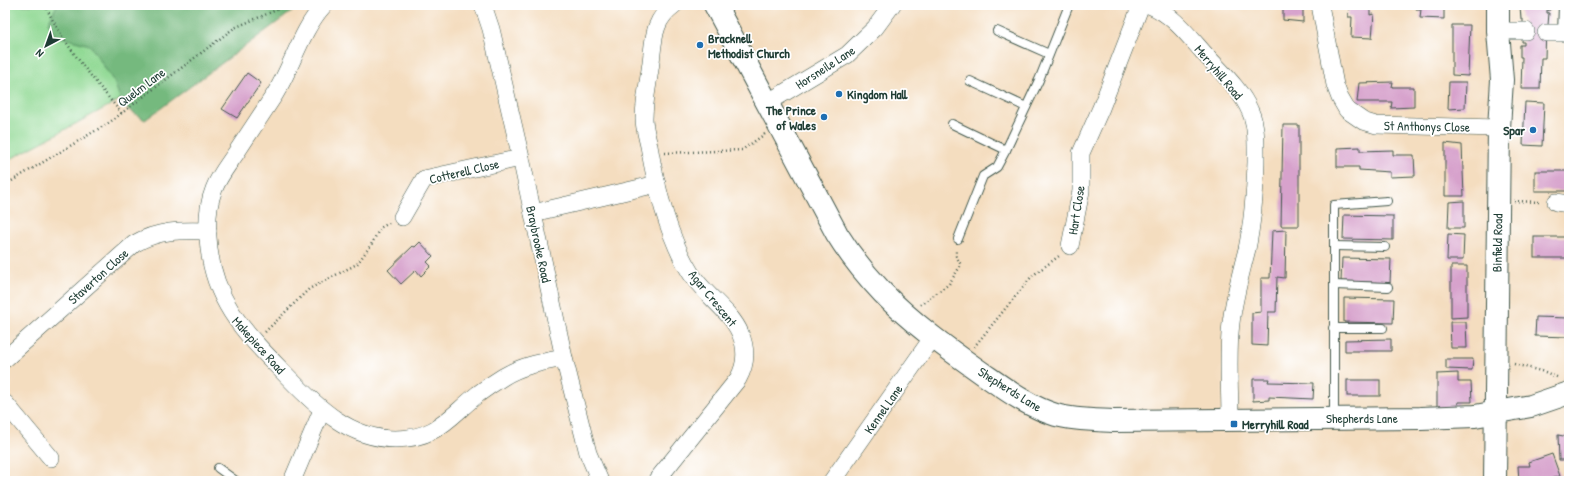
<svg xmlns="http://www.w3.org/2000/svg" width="1574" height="486" viewBox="0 0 1574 486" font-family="'Patrick Hand',sans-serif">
<rect width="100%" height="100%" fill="#fff"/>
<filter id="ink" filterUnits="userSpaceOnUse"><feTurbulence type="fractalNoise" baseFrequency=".025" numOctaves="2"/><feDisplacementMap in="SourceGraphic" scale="8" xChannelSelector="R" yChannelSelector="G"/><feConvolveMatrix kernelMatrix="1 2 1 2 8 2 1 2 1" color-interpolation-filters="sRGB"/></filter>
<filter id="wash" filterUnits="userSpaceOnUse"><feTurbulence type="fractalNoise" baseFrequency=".012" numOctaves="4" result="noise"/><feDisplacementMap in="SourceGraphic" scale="16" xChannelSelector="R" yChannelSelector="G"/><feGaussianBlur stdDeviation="0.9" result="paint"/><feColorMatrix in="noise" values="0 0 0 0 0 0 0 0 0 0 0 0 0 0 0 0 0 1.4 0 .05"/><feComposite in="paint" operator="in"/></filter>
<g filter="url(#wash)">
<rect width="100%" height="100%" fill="#f4ddbf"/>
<path fill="#91d994" stroke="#588b64" d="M 5,5 L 295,5 L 5,162 Z"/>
<path fill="#74b97e" stroke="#4a7b59" d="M 57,5 L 297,5 L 294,10 L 145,120 L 123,106 L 114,82 L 90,45 L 56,36 L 48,23 Z"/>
<g id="blocks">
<g fill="#d7a2cc">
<path d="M 1283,5 L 1303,5 L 1303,22 L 1283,20 Z"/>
<path d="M 1349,5 L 1370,5 L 1370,15 L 1374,14 L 1372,38 L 1351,37 L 1352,17 L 1348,17 Z"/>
<path d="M 1416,5 L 1444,5 L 1444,19 L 1420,18 L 1421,9 L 1416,9 Z"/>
<path d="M 1523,5 L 1551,5 L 1550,10 L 1547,10 L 1547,13 L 1549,13 L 1548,25 L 1546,25 L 1545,58 L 1541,58 L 1540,89 L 1521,89 L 1522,57 L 1520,57 L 1520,45 L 1524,45 L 1524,42 L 1522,42 L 1523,24 L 1523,19 L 1521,19 L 1520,6 L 1523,7 Z"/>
<path d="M 1452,25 L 1470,25 L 1468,76 L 1452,75 Z"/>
<path d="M 247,73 L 261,83 L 237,118 L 222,109 Z"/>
<path d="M 1393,82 L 1392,87 L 1414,87 L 1414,107 L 1391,108 L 1392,102 L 1357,102 L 1359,83 Z"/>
<path d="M 1449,82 L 1466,82 L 1465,108 L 1448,109 Z"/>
<path d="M 1525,102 L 1544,103 L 1542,146 L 1523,145 Z"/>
<path d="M 1283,125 L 1299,125 L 1299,226 L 1281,226 Z"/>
<path d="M 1445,143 L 1462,145 L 1464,196 L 1445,196 Z"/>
<path d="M 1360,147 L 1360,151 L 1393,150 L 1393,155 L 1414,155 L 1415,176 L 1390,177 L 1390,172 L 1359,170 L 1359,167 L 1337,167 L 1337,148 Z"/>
<rect x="1535" y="171" width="34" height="20"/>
<path d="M 1464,201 L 1464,228 L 1448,228 L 1449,202 Z"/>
<path d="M 1344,215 L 1393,216 L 1393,240 L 1343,239 Z"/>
<path d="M 1286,230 L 1285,278 L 1277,277 L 1276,312 L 1268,312 L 1267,346 L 1252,345 L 1252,313 L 1261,312 L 1261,278 L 1270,278 L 1272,231 Z"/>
<path d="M 1448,234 L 1464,235 L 1463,260 L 1447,260 Z"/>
<rect x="1534" y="237" width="35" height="21"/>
<path d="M 420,242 L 433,256 L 427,262 L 431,266 L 421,276 L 416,270 L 401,284 L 388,270 L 413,246 L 415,247 Z"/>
<path d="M 1342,258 L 1391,259 L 1390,283 L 1341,281 Z"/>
<path d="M 1451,266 L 1467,266 L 1467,317 L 1451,318 Z"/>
<path d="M 1344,298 L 1394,299 L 1393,323 L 1344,322 Z"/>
<path d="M 1536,317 L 1569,318 L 1569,337 L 1535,336 Z"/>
<path d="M 1450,322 L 1466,322 L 1467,348 L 1451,348 Z"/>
<path d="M 1391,339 L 1391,351 L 1345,351 L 1345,340 Z"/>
<path d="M 1446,359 L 1473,359 L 1472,370 L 1446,369 Z"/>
<path d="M 1458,373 L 1458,382 L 1471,382 L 1472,402 L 1458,402 L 1457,409 L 1437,408 L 1437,374 Z"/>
<path d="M 1253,379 L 1269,379 L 1268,382 L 1314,383 L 1313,399 L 1269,397 L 1269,400 L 1253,401 Z"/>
<rect x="1347" y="380" width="33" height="16"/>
<path d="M 1558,435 L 1569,437 L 1569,460 L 1559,460 Z"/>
<path d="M 1552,454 L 1560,476 L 1543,481 L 1538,481 L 1537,479 L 1519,481 L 1518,466 L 1530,466 L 1529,462 Z"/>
</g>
</g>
</g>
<g filter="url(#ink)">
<use href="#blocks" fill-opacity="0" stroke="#3f5549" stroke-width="1"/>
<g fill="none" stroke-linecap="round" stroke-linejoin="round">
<defs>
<g id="lane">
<path d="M 997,31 L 1049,54"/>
<path d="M 1562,34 L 1563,5"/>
<path d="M 970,81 L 1026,107"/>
<path d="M 952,124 L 1006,150"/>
<path d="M 958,239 L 983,176 L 997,167 L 1006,150 L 1039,80 L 1069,5"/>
<path d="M 1334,246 L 1385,247"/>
<path d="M 1334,285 L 1388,287"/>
<path d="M 1333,328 L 1383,328"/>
<path d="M 1334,418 L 1334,205 L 1387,201"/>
<path d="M 218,468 L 236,481"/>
</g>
<g id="street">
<path d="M 324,5 C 301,30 293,65 275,94 C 262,114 249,133 236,153 C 228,165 219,176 214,189 C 208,204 207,221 208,237 C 211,301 246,334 288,377 C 317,407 350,439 395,439 C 437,439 449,417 478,394 C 486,388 495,382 503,377 C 522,365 543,362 564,358"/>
<path d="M 483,5 L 491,29 L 521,158 L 564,358 L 588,453 L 600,481"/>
<path d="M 1149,5 C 1171,13 1188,35 1203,52 C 1220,71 1240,88 1250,111 C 1257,126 1256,145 1256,162 C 1255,191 1253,220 1247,249 C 1241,273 1234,297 1231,323 C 1227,355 1230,387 1230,419"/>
<path d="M 1320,5 L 1335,85 L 1340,98 L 1347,110 L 1363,121 L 1376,125 L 1499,128"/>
<path d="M 1498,31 L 1526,31"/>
<path d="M 1546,33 L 1569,33"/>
<path d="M 767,103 L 847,55 L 875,28 L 892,5"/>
<path d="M 1556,202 L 1569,204"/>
<path d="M 533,213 L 657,184"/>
<path d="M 402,217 L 424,179 L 521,158"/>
<path d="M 1070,246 L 1081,191 L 1081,153 L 1101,108 L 1141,5"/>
<path d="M 5,359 L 134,244 C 158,230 181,230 208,231"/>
<path d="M 5,403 L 51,458"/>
<path d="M 292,481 L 322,410"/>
<path d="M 656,481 L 738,379 C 746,365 747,349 740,333 C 731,311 703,294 690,272 C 668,237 656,186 649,146 C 647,137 644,127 644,119 C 644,100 649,80 651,62 C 654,38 653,20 674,5"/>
<path d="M 832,481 L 933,337"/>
</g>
<g id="secondary">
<path d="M 715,5 L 837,234 C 850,255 866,275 883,293 C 913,324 948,349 982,373 C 1005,389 1029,407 1056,415 C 1074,420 1094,420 1113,421 L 1420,418 L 1475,416 L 1531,406 L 1569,393"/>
<path d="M 1495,481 L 1499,128 L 1502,80 L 1498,31 L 1498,5"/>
</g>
</defs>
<use href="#lane" stroke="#3f5549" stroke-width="10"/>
<use href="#street" stroke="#3f5549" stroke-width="18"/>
<use href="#secondary" stroke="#3f5549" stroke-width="24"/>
<g stroke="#3f5549" stroke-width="2.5" stroke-dasharray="1 3" stroke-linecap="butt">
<path d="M 45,5 C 65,47 93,78 122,114"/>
<path d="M 665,153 L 742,150 L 765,134"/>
<path d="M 5,185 L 110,122 L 234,28 L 288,5"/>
<path d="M 1514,201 L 1541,202"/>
<path d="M 920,305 L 949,284 L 961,265 L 956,256 L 956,250"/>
<path d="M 265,332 L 309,289 L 357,264 L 371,245 L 380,228 L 389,223"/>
<path d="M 974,347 L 1032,276 L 1059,256"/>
<path d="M 1514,364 L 1545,372 L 1559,378"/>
</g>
<use href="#lane" stroke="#fff" stroke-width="8"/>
<use href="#street" stroke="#fff" stroke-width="17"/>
<use href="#secondary" stroke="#fff" stroke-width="22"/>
</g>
</g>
<g fill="#1f6fb2" stroke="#fff" stroke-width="1.5">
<circle cx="700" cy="45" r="4"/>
<circle cx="839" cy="94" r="4"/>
<circle cx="824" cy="117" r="4"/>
<circle cx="1533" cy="130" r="4"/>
<rect x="1230" y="420" width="8" height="8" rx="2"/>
</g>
<g text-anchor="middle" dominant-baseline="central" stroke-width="3.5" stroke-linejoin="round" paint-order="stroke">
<g font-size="13" font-weight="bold" fill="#1f3d34" stroke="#fff" text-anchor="start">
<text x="708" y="38">Bracknell<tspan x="708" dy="15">Methodist Church</tspan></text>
<text x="847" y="94">Kingdom Hall</text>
<text x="816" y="110" text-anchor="end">The Prince<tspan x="816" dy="15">of Wales</tspan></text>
<text x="1525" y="130" text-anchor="end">Spar</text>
<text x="1242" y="424">Merryhill Road</text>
</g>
<g font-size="13" fill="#1f3d34" stroke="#fff">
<text transform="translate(825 67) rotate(-33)">Horsneile Lane</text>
<text transform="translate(1219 72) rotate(50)">Merryhill Road</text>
<text transform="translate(141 87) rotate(-37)">Quelm Lane</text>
<text transform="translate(1427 126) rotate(1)">St Anthonys Close</text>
<text transform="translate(464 171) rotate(-13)">Cotterell Close</text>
<text transform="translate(1076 210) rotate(-81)">Hart Close</text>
<text transform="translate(1497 243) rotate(-89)">Binfield Road</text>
<text transform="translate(539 244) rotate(78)">Braybrooke Road</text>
<text transform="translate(98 276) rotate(-42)">Staverton Close</text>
<text transform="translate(713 298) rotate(51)">Agar Crescent</text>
<text transform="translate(259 345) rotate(48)">Makepiece Road</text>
<text transform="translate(1010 389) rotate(32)">Shepherds Lane</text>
<text transform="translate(883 409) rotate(-55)">Kennel Lane</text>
<text x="1362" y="418">Shepherds Lane</text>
</g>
</g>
<rect width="1574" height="486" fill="none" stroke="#fff" stroke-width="20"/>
<g transform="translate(46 46) rotate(221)" stroke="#ffffff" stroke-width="3" paint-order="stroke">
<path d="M0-3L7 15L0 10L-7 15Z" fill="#1f3d34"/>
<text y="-6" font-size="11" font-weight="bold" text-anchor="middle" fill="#1f3d34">N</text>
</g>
</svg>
